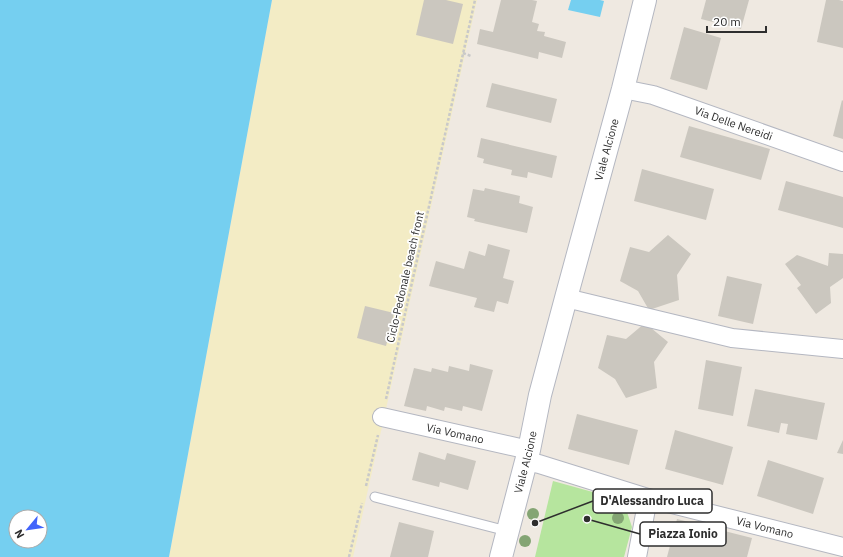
<svg xmlns="http://www.w3.org/2000/svg" width="843" height="557" viewBox="0 0 843 557" font-family="'IBM Plex Sans',sans-serif">
<rect width="100%" height="100%" fill="#efe9e1"/>
<path fill="#b6e59e" d="M 553,481 L 618,499 L 627,512 L 632,527 L 624,557 L 535,557 Z"/>
<path fill="#f3ecc5" d="M 272,0 L 477,0 L 353,557 L 169,557 Z"/>
<g fill="#75cff0" fill-rule="evenodd">
<path d="M 0,0 L 272,0 L 169,557 L 0,557 ZM 16,517 L 40,517 L 40,541 L 16,541 Z"/>
<path d="M 571,0 L 600,0 L 604,1 L 600,17 L 568,10 Z"/>
</g>
<g fill="#cbc7bf">
<path d="M 424,0 L 446,0 L 463,4 L 453,44 L 416,35 Z"/>
<path d="M 501,0 L 532,0 L 537,1 L 532,22 L 539,24 L 537,31 L 545,32 L 544,36 L 566,42 L 562,58 L 539,52 L 538,59 L 477,44 L 480,29 L 493,32 Z"/>
<path d="M 706,0 L 749,0 L 741,29 L 701,19 Z"/>
<path d="M 826,0 L 839,0 L 843,1 L 843,48 L 817,42 Z"/>
<path d="M 684,27 L 721,38 L 707,90 L 670,79 Z"/>
<path d="M 492,83 L 557,99 L 551,123 L 486,107 Z"/>
<path d="M 842,100 L 843,101 L 843,139 L 833,136 Z"/>
<path d="M 689,126 L 770,149 L 761,180 L 680,157 Z"/>
<path d="M 481,138 L 557,156 L 552,178 L 528,172 L 527,178 L 511,175 L 512,170 L 483,163 L 484,159 L 477,157 Z"/>
<path d="M 642,169 L 714,189 L 706,220 L 634,201 Z"/>
<path d="M 786,181 L 843,197 L 843,228 L 778,210 Z"/>
<path d="M 485,188 L 520,196 L 519,203 L 533,207 L 527,233 L 474,221 L 475,219 L 467,217 L 473,189 L 484,191 Z"/>
<path d="M 668,235 L 691,254 L 677,275 L 679,300 L 649,310 L 638,291 L 620,281 L 630,247 L 649,252 Z"/>
<path d="M 488,244 L 510,250 L 503,278 L 514,281 L 508,304 L 497,301 L 494,312 L 474,307 L 477,298 L 429,286 L 436,261 L 464,269 L 469,251 L 485,256 Z"/>
<path d="M 829,253 L 843,254 L 843,278 L 830,287 L 831,303 L 816,314 L 797,288 L 801,285 L 785,264 L 797,255 L 828,266 Z"/>
<path d="M 727,276 L 762,284 L 753,324 L 718,316 Z"/>
<path d="M 365,306 L 394,313 L 386,346 L 357,338 Z"/>
<path d="M 645,323 L 668,342 L 654,362 L 657,388 L 626,398 L 615,379 L 598,368 L 607,335 L 626,339 Z"/>
<path d="M 706,360 L 742,367 L 733,416 L 698,409 Z"/>
<path d="M 470,364 L 493,370 L 482,411 L 463,406 L 462,411 L 445,407 L 444,411 L 427,406 L 426,411 L 404,406 L 414,368 L 431,372 L 432,368 L 448,372 L 449,366 L 469,371 Z"/>
<path d="M 755,389 L 825,403 L 817,440 L 786,434 L 788,424 L 781,423 L 779,433 L 747,426 Z"/>
<path d="M 577,414 L 638,430 L 629,465 L 568,449 Z"/>
<path d="M 675,430 L 733,447 L 723,485 L 665,469 Z"/>
<path d="M 843,440 L 843,454 L 837,453 Z"/>
<path d="M 419,452 L 445,460 L 447,453 L 476,461 L 468,490 L 440,482 L 439,487 L 412,480 Z"/>
<path d="M 768,460 L 824,478 L 813,514 L 757,496 Z"/>
<path d="M 677,519 L 752,538 L 747,557 L 667,557 Z"/>
<path d="M 399,522 L 434,531 L 428,557 L 390,557 Z"/>
</g>
<g fill="none" stroke-linecap="round" stroke-linejoin="round">
<defs>
<path id="lane" d="M 375,497 L 507,531"/>
<g id="street">
<path id="s1" d="M 623,89 L 653,95 L 843,162"/>
<path d="M 566,298 L 732,338 L 843,349"/>
<path id="s2" d="M 382,417 L 529,450"/>
<path id="s3" d="M 525,461 L 539,464 L 648,498 L 843,547"/>
<path d="M 637,557 L 648,498"/>
</g>
<g id="secondary">
<path id="s4" d="M 501,557 L 529,450 L 540,395 L 566,298 L 623,89 L 645,0"/>
</g>
</defs>
<use href="#lane" stroke="#b4b7c1" stroke-width="11"/>
<use href="#street" stroke="#b4b7c1" stroke-width="20"/>
<use href="#secondary" stroke="#b4b7c1" stroke-width="24"/>
<g stroke="#c9c9c9" stroke-width="2.5" stroke-dasharray="3 2" stroke-linecap="butt">
<path d="M 463,53 L 471,56"/>
<path d="M 386,399 L 475,0"/>
<path d="M 366,486 L 378,435"/>
<path d="M 349,557 L 362,503"/>
</g>
<use href="#lane" stroke="#fff" stroke-width="9"/>
<use href="#street" stroke="#fff" stroke-width="18"/>
<use href="#secondary" stroke="#fff" stroke-width="22"/>
</g>
<g fill="#84a574">
<circle cx="533" cy="514" r="6"/>
<circle cx="618" cy="518" r="6"/>
<circle cx="525" cy="541" r="6"/>
</g>
<g text-anchor="middle" dominant-baseline="central" stroke-width="3.5" stroke-linejoin="round" paint-order="stroke">
<g font-size="11" fill="#2e2e2e" stroke="#fff">
<text stroke="none"><textPath href="#s1" startOffset="116">Via Delle Nereidi</textPath></text>
<text stroke="none"><textPath href="#s4" startOffset="421">Viale Alcione</textPath></text>
<text transform="translate(405 277) rotate(-77)">Ciclo-Pedonale beach front</text>
<text stroke="none"><textPath href="#s2" startOffset="75">Via Vomano</textPath></text>
<text stroke="none"><textPath href="#s4" startOffset="98">Viale Alcione</textPath></text>
<text stroke="none"><textPath href="#s3" startOffset="249">Via Vomano</textPath></text>
</g>
</g>
<path fill="none" stroke="#2e2e2e" stroke-width="1.5" d="M535 523L593 501M587 519L640 534"/>
<g fill="#2e2e2e" stroke="#fff" stroke-width="1.5">
<circle cx="535" cy="523" r="4"/>
<circle cx="587" cy="519" r="4"/>
</g>
<g fill="#fff" stroke="#2e2e2e" stroke-width="1.5">
<rect x="593" y="489" width="119" height="24" rx="4"/>
<rect x="640" y="522" width="86" height="24" rx="4"/>
</g>
<g font-size="12" text-anchor="middle" font-weight="bold" fill="#2e2e2e">
<text x="652" y="505">D'Alessandro Luca</text>
<text x="683" y="538">Piazza Ionio</text>
</g>
<g transform="translate(28 529) rotate(241)"><circle r="19" fill="#ffffff" stroke="#ababab"/>
<path d="M0-3L7 15L0 10L-7 15Z" fill="#4264fb"/>
<text y="-6" font-size="11" font-weight="bold" text-anchor="middle" fill="#2e2e2e">N</text>
</g>
<path d="M707 26v6h59v-6" fill="none" stroke="#2e2e2e" stroke-width="2"/>
<text x="713" y="26" font-size="12" fill="#2e2e2e" stroke="#ffffff" stroke-width="3" paint-order="stroke">20 m</text>
</svg>
